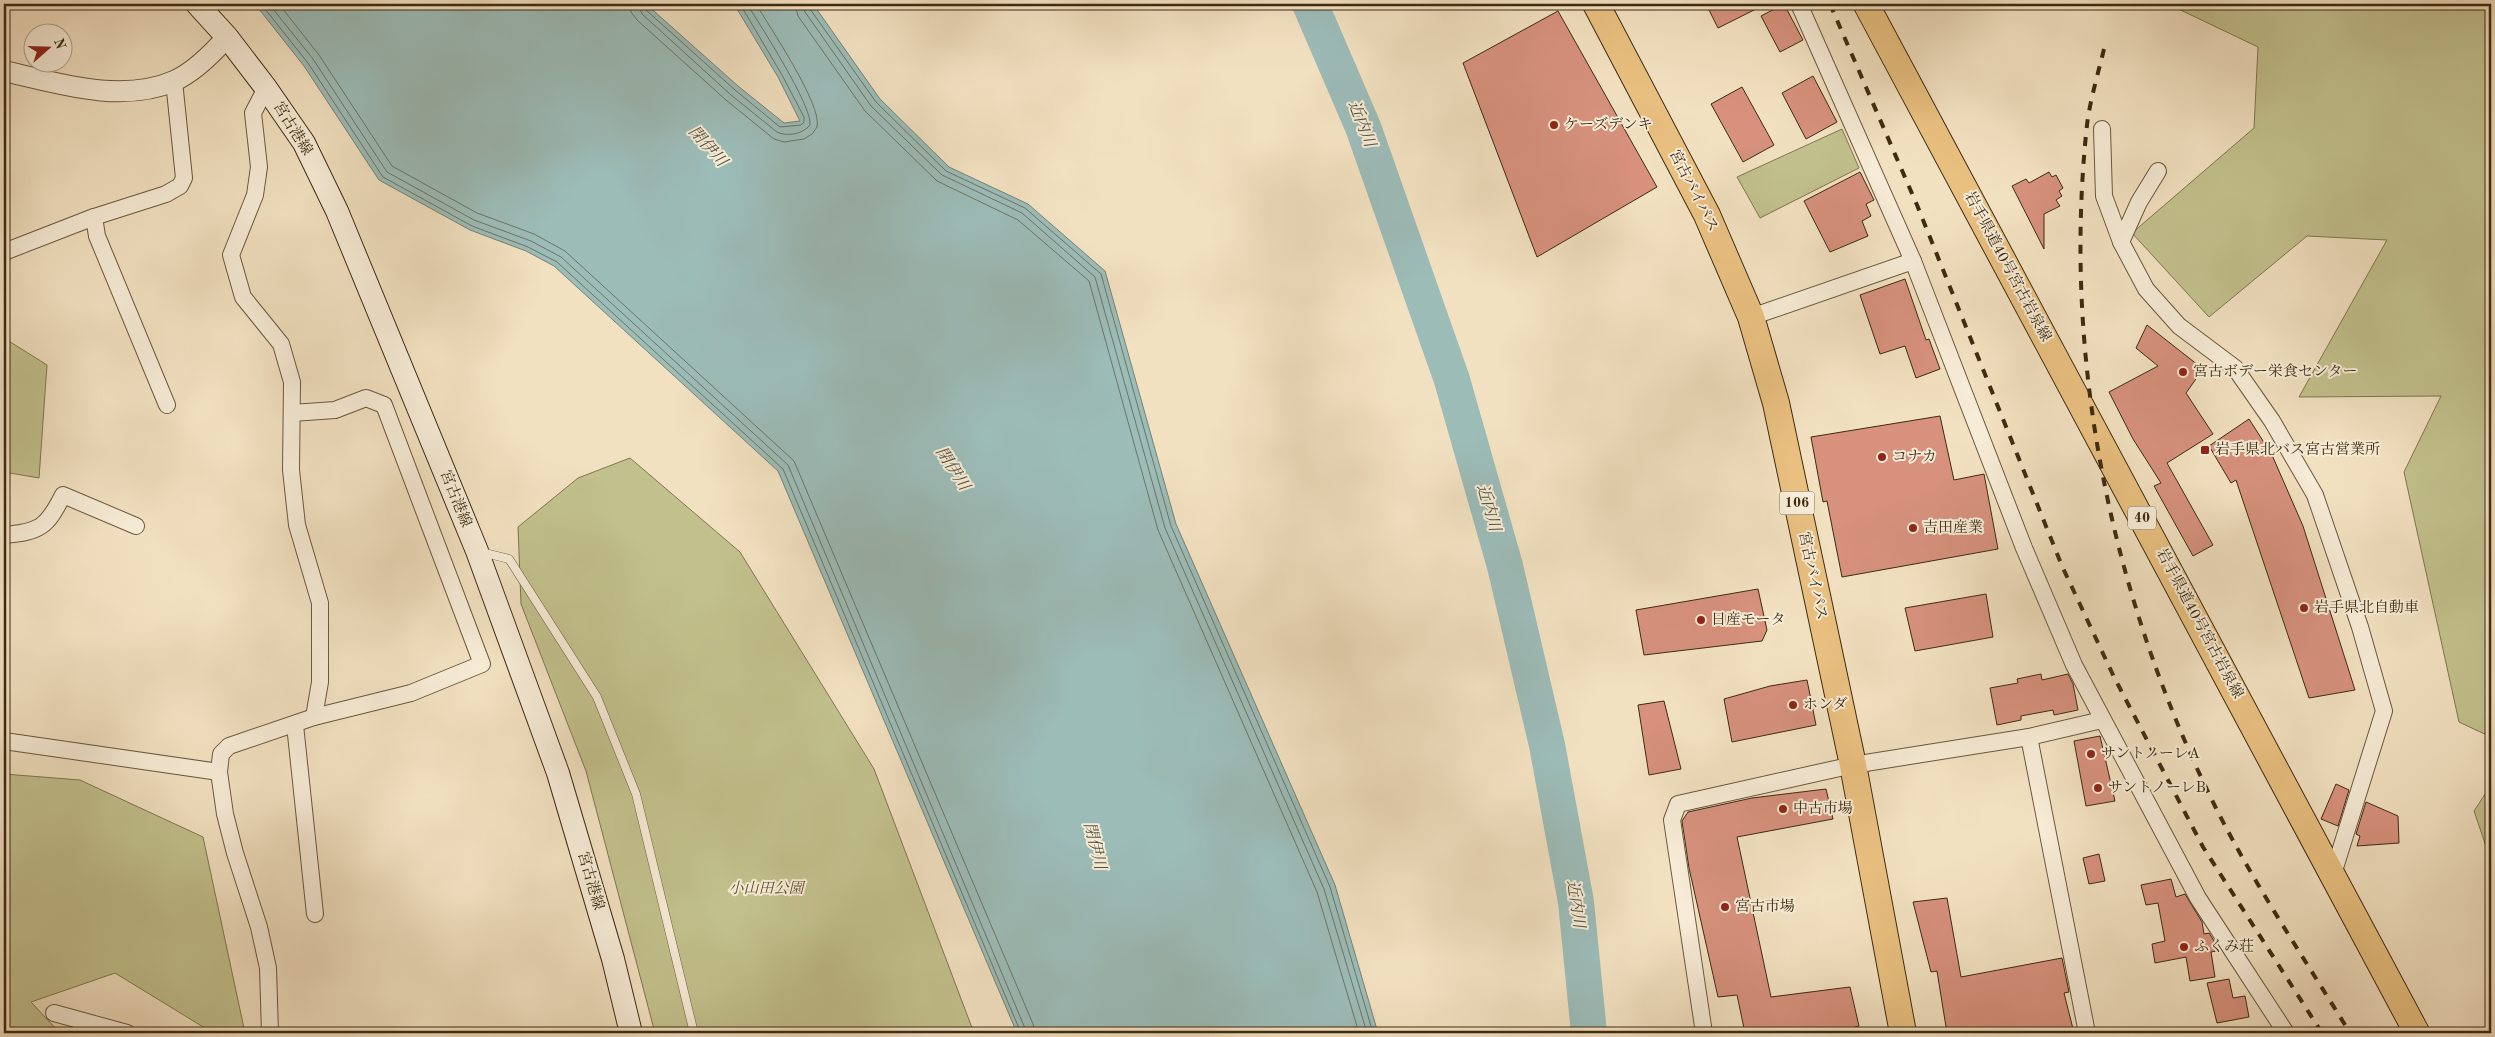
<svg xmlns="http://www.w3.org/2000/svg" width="2495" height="1037" viewBox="0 0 2495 1037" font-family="'Old Standard TT','Noto Serif JP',serif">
<rect width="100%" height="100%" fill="#f2e1c1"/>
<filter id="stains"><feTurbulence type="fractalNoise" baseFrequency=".004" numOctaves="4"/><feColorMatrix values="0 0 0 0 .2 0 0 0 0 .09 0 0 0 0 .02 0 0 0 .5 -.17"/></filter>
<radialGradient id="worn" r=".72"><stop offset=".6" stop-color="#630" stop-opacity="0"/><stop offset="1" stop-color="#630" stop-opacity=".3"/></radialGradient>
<g fill="#c2c18d" stroke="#7f764f">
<path d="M 2168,4 L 2491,4 L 2491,737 L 2459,722 L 2404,472 L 2441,396 L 2299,397 L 2387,240 L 2307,236 L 2209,317 L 2132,233 L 2254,128 L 2258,47 Z"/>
<path d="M 1842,129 L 1859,168 L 1760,218 L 1737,177 Z"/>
<path d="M 4,338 L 47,365 L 39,478 L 4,472 Z"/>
<path d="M 630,458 L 740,552 L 874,769 L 974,1033 L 655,1033 L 586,771 L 521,604 L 518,527 L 578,478 Z"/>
<path d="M 4,774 L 80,780 L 203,837 L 245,1033 L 213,1033 L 115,973 L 31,1002 L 60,1033 L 4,1033 Z"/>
<path d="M 2491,785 L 2491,861 L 2474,811 Z"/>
</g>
<path fill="#9cbcb8" stroke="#768275" d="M 255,4 L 646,4 L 738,86 L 784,123 L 800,121 L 778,77 L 734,4 L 813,4 L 880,99 L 949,167 L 1028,204 L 1105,271 L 1176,524 L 1335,885 L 1378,1033 L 1017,1033 L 778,471 L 554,266 L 526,251 L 470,230 L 379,180 L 304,66 Z"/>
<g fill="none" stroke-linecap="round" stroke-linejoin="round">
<g stroke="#6c7464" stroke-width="1">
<path d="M 261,4 L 308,63 L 383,177 L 472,226 L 528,247 L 557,262 L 783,469 L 1021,1033"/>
<path d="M 269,4 L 313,59 L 387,172 L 474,220 L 531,241 L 561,257 L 788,465 L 1027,1033"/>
<path d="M 279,4 L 319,55 L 392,166 L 477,213 L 534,234 L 565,251 L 794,461 L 1033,1024 L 1035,1033"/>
<path d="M 630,4 L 631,12 L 637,20 L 726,100 L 774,139 L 784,142 L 804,139 L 812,134 L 817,127 C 823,106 769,26 756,4"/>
<path d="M 638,4 L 642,14 L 731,95 L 777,132 C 787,137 803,134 810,125 C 813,107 759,23 747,4"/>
<path d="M 644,4 L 646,10 L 735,90 L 780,127 L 801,125 L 804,122 L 804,117 L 782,75 L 740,4"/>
<path d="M 795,4 L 798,16 L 865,111 L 937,181 L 1018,220 L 1089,281 L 1158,530 L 1317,892 L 1359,1033"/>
<path d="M 803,4 L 805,12 L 871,106 L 942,175 L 1022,213 L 1095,277 L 1165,528 L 1324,889 L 1367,1033"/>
<path d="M 809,4 L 810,9 L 876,102 L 946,171 L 1025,208 L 1101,274 L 1171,526 L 1330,887 L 1373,1033"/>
</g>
<path stroke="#9cbcb8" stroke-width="36" d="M 1310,4 L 1363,127 L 1452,380 L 1505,566 L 1547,745 L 1576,902 L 1589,1033"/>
</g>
<g fill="#d7917d" stroke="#3c2b11">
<path d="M 1706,4 L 1766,4 L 1718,28 Z"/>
<path d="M 1784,4 L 1803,40 L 1780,52 L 1761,16 Z"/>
<path d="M 1558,11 L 1657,187 L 1537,257 L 1463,63 Z"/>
<path d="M 1813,76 L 1837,122 L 1806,139 L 1782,93 Z"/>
<path d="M 1742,87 L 1774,145 L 1743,162 L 1711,104 Z"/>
<path d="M 1860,172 L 1874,200 L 1866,204 L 1871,216 L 1862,221 L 1868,236 L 1830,252 L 1804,201 Z"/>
<path d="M 2049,172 L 2052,177 L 2056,175 L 2063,188 L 2059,191 L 2062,196 L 2056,200 L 2060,206 L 2044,214 L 2044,249 L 2012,186 L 2026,179 L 2029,183 Z"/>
<path d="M 1905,279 L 1926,340 L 1929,339 L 1940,369 L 1916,378 L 1905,346 L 1880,354 L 1860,295 Z"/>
<path d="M 2147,325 L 2203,369 L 2186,393 L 2213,434 L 2167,463 L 2213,545 L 2193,556 L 2154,486 L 2161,483 L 2133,439 L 2109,392 L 2158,366 L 2136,348 Z"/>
<path d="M 1940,416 L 1954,480 L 1984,474 L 1998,549 L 1842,577 L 1827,501 L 1823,502 L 1811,437 Z"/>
<path d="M 2249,419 L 2272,455 L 2303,526 L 2355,690 L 2309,698 L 2236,480 L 2231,483 L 2209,446 Z"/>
<path d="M 1758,589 L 1767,630 L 1762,641 L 1644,655 L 1636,610 Z"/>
<path d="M 1986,594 L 1993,637 L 1915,651 L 1905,608 Z"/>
<path d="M 2041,674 L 2042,680 L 2068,674 L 2073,684 L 2078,710 L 2054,715 L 2053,710 L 2021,716 L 2021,720 L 1997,725 L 1990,688 L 2018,683 L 2017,679 Z"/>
<path d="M 1807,680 L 1816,725 L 1732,742 L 1724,699 L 1770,686 Z"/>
<path d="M 1664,701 L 1681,769 L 1649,775 L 1638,705 Z"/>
<path d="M 2100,736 L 2115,801 L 2086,806 L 2074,741 Z"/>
<path d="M 2336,784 L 2349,790 L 2338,826 L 2321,819 Z"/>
<path d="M 1826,789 L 1833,819 L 1737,837 L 1771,997 L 1850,987 L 1859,1026 L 1855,1027 L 1856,1033 L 1745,1033 L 1737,995 L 1718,997 L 1689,868 L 1682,821 L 1688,812 L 1752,798 Z"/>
<path d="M 2366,802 L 2398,816 L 2399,843 L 2357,846 L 2360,836 L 2356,834 Z"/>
<path d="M 2099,854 L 2105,881 L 2089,884 L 2083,858 Z"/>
<path d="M 2171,879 L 2176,897 L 2185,894 L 2202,922 L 2204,934 L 2209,933 L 2214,941 L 2216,951 L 2211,952 L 2215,977 L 2190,981 L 2186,957 L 2155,963 L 2152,944 L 2165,941 L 2158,903 L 2146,905 L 2141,885 Z"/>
<path d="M 1947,898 L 1961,977 L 2062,958 L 2069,992 L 2064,993 L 2074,1033 L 1947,1033 L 1937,971 L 1931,972 L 1913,902 Z"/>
<path d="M 2229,979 L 2233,998 L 2245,996 L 2249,1017 L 2217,1023 L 2207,983 Z"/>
</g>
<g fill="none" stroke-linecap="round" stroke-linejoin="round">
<defs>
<path id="service" d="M 481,552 L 509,559 L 597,697 L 636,794 L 694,1033"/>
<g id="minor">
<path d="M 1799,4 L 1913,261 L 2024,548 L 2074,665 L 2198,898 L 2286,1033"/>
<path d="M 266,88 L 253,113 L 259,167 L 255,195 L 231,255 L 243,297 L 281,344 L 292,382 L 291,470 L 297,525 L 320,603 L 320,682 L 314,717 L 229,746 L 221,754 L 219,772 L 225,814 L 235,853 L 259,927 L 268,968 L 270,1033"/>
<path d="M 2102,129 L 2104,196 L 2121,242 L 2146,289 L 2179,326 L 2235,368 L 2272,421 L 2315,495 L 2360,627 L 2384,711 L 2333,874"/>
<path d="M 94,217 L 97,236 L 167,405"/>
<path d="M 2121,242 L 2139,202 L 2158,171"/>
<path d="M 4,252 L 94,217 L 166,194 L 180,186 L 184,178 L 174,81"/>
<path d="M 1751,317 L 1913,261"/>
<path d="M 292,413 L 335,410 L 366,398 L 384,405 L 482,664 L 411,693 L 314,717"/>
<path d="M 4,535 C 40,532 47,527 63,495 L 136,526"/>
<path d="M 295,725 L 315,914"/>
<path d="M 2029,737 L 2087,1033"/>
<path d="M 4,741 L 219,772"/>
<path d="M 54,1013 L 127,1033"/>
<path d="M 1704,1033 L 1672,820 L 1678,804 L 1853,765 L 2029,737 L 2102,720"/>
</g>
<path id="tertiary" d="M 4,71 C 57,83 121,104 174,81 C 194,72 212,54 227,37"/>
<path id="secondary" d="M 197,4 L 227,37 L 266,88 L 304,143 L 337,211 L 477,551 L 558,773 L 613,959 L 631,1033"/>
<path id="primary" d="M 1866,4 L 2417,1033"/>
<path id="trunk" d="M 1596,4 L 1707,215 L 1751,317 L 1776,403 L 1853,765 L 1903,1033"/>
</defs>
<use href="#service" stroke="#6a583d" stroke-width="9"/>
<use href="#minor" stroke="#6a583d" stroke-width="18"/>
<use href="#tertiary" stroke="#6a583d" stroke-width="22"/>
<use href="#secondary" stroke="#3c2b11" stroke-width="24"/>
<use href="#primary" stroke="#3c2b11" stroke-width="27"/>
<use href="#trunk" stroke="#3c2b11" stroke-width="28"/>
<use href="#service" stroke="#f7ecd7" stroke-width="8"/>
<use href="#minor" stroke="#f7ecd7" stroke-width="16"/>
<use href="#tertiary" stroke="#f7ecd7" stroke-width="20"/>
<use href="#secondary" stroke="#f7ecd7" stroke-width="22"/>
<use href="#primary" stroke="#e9c080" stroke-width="25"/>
<use href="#trunk" stroke="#e9c080" stroke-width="26"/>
<g stroke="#3c2b11" stroke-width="4" stroke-dasharray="9 9" stroke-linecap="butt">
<path d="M 1830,4 L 1917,205 L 2062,566 L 2114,677 L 2203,847 L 2322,1033"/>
<path d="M 2104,49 C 2098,74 2090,100 2087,125 C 2062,355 2110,591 2211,798 C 2251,880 2303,956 2350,1033"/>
</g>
</g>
<g fill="#8f2418" stroke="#f7ecd7" stroke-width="2">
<circle cx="1554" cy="125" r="5"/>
<circle cx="2183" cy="372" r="5"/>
<rect x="2200" y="445" width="10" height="10" rx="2.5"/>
<circle cx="1882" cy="457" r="5"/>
<circle cx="1913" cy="528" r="5"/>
<circle cx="2304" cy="608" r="5"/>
<circle cx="1701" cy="620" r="5"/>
<circle cx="1793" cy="705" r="5"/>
<circle cx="2091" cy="754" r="5"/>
<circle cx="2098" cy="788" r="5"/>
<circle cx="1783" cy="809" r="5"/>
<circle cx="1725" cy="907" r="5"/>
<circle cx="2184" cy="947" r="5"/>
</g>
<g text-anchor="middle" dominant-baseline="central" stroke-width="4" stroke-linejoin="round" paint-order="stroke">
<g fill="#f7ecd7" stroke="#74654c" stroke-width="1">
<rect x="1779.5" y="491.5" width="35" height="23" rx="4"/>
<rect x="2128" y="506.5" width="28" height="23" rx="4"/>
</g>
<g font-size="14" font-weight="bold" fill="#3c2b11">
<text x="1797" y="503">106</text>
<text x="2142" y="518">40</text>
</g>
<g font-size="15" fill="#3c2b11" stroke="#f7ecd7" text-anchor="start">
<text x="1564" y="125">ケーズデンキ</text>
<text x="2193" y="372">宮古ボデー栄食センター</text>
<text x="2215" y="450">岩手県北バス宮古営業所</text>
<text x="1892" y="457">コナカ</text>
<text x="1923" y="528">吉田産業</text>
<text x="2314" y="608">岩手県北自動車</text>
<text x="1711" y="620">日産モータ</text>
<text x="1803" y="705">ホンダ</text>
<text x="2101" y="754">サントノーレA</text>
<text x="2108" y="788">サントノーレB</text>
<text x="1793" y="809">中古市場</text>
<text x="1735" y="907">宮古市場</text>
<text x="2194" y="947">ふくみ荘</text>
</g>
<g font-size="15" fill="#3c2b11" stroke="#f7ecd7">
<text transform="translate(292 129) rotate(58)">宮古港線</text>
<text transform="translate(1693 191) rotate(63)">宮古バイパス</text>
<text transform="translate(2007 267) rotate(62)">岩手県道40号宮古岩泉線</text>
<text transform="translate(455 499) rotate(68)">宮古港線</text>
<text transform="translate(1812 576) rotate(78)">宮古バイパス</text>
<text transform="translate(2199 624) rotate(62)">岩手県道40号宮古岩泉線</text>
<text transform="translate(590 881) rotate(74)">宮古港線</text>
</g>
<g font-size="15" font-style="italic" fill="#5e5030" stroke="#f7ecd7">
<text x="766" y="889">小山田公園</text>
</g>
<g font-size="16" font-style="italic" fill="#544f3b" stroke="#f7ecd7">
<text transform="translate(1361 124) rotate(69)">近内川</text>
<text transform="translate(707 147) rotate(48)">閉伊川</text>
<text transform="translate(952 469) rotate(57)">閉伊川</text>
<text transform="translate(1488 508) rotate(74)">近内川</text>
<text transform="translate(1094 846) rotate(76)">閉伊川</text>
<text transform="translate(1575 904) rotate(82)">近内川</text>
</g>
</g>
<rect width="2495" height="1037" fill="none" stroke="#f2e1c1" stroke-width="20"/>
<rect x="5" y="5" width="2485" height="1027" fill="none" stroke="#3c2b11" stroke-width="2.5"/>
<rect x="10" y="10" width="2475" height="1017" fill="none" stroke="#3c2b11"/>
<g transform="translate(48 48) rotate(70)"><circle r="24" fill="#f7ecd7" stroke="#ac9f88"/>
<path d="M0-4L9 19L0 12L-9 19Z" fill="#8f2418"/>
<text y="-8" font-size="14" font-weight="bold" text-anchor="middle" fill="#3c2b11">N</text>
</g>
<rect width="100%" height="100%" filter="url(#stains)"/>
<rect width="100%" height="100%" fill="url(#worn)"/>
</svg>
